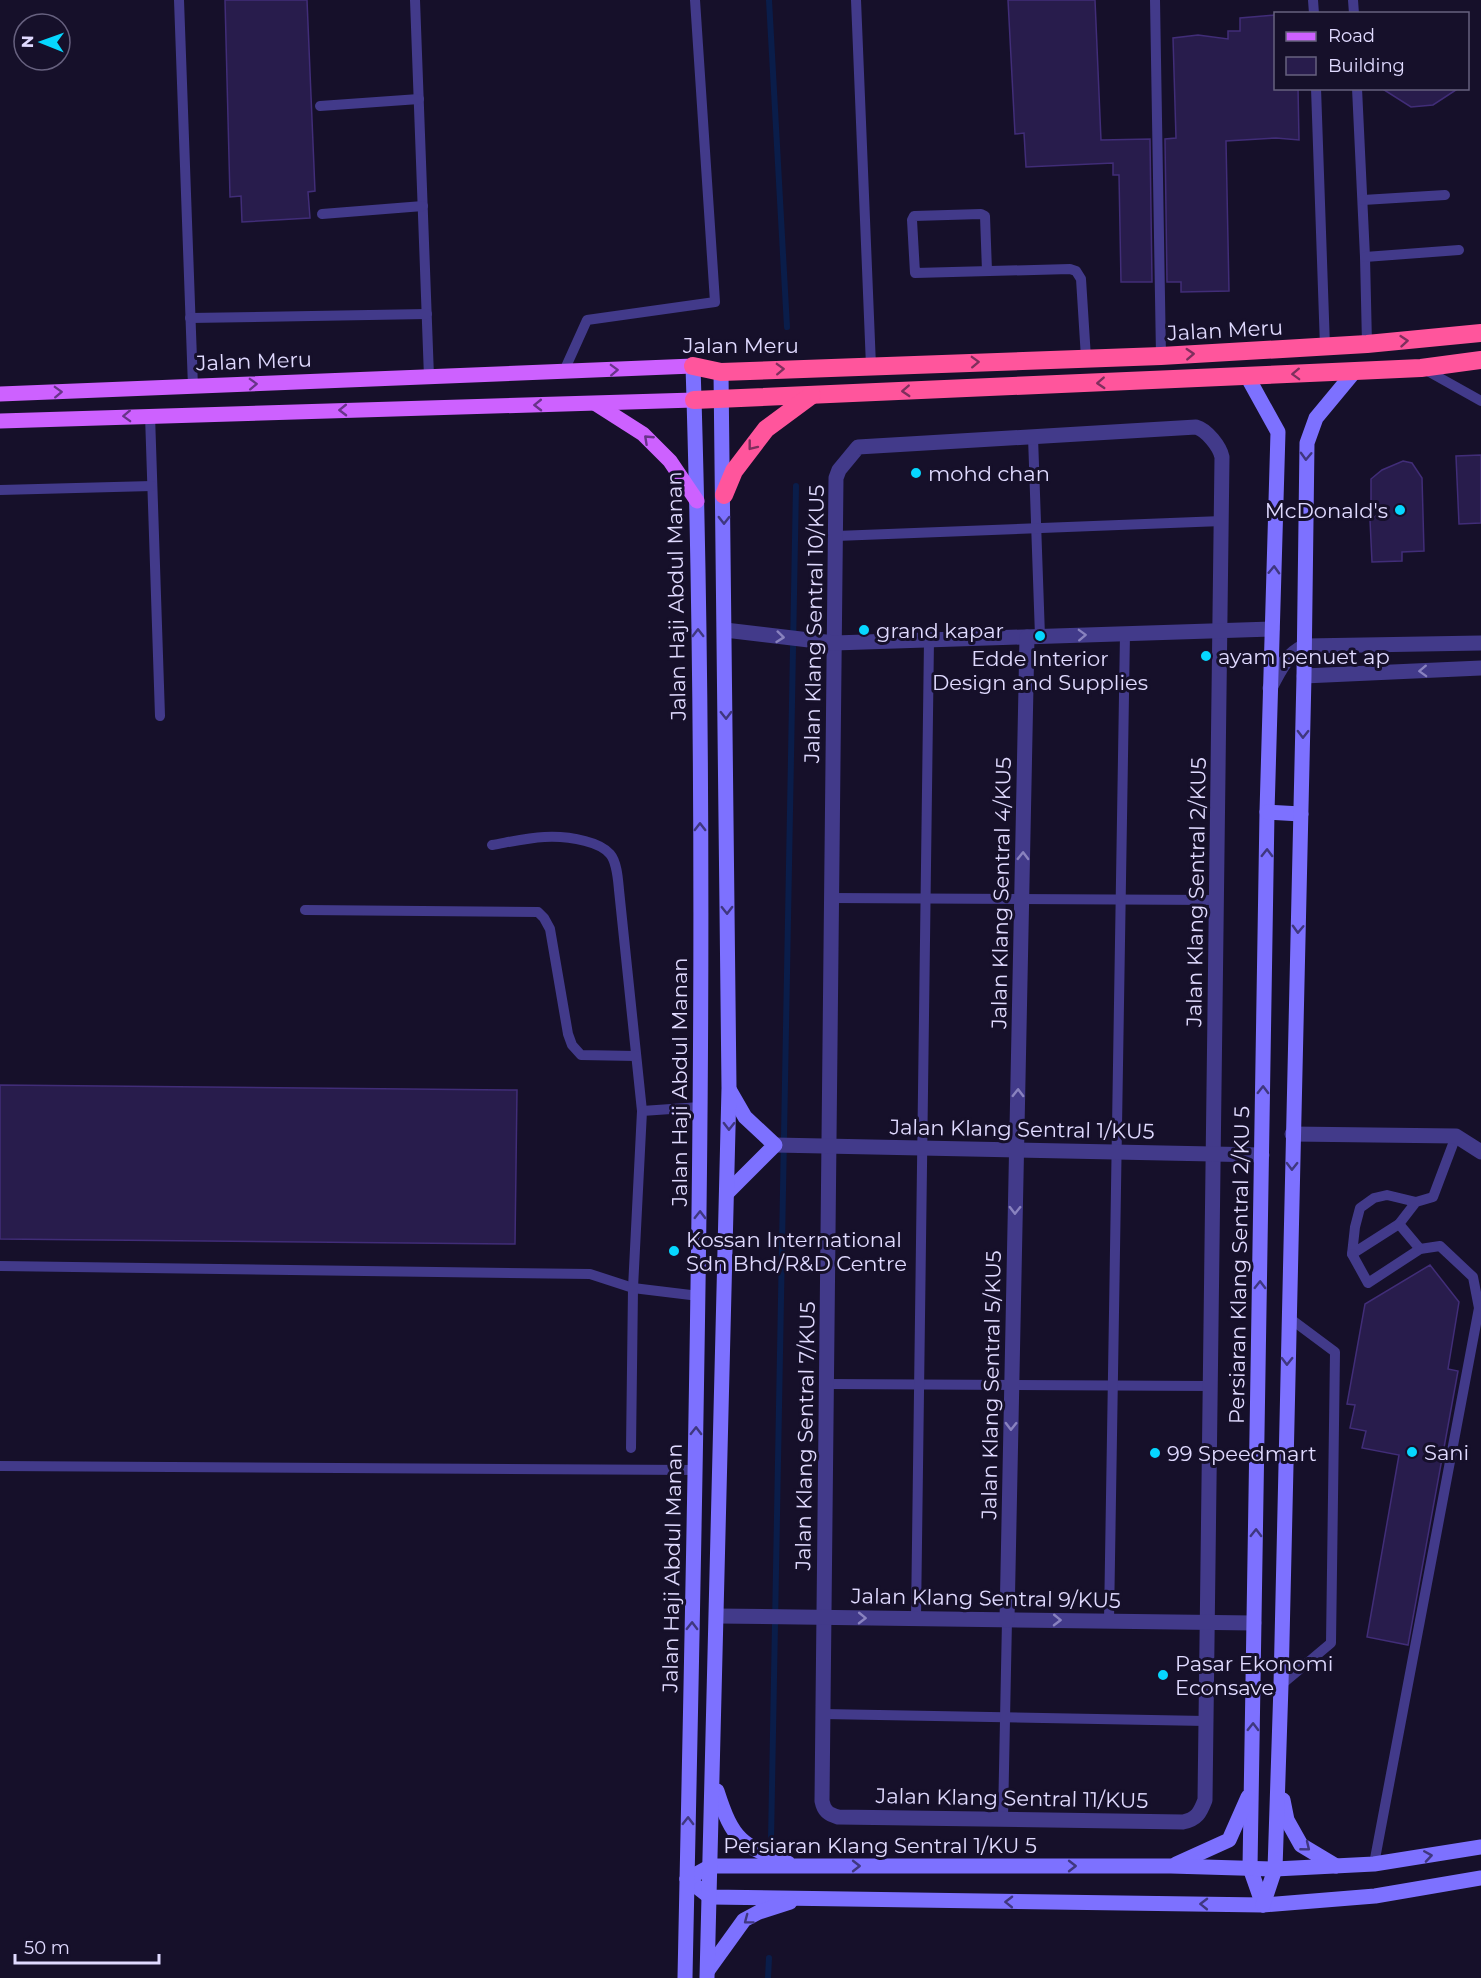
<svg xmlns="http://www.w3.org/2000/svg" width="1481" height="1978" viewBox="0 0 1481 1978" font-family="Montserrat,sans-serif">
<rect width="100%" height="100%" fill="#16102a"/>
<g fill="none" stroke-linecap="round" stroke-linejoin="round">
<g stroke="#0a1d4a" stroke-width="6">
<path d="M 769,0 L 787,327"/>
<path d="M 771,1841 L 796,486"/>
<path d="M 768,1978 L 769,1958"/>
</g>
</g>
<g fill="#281c4c" stroke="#412d78" stroke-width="1.5">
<path d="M 225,0 L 307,0 L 315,191 L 308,192 L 310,218 L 242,222 L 241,196 L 230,197 Z"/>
<path d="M 1008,0 L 1095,0 L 1101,140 L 1150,139 L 1152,282 L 1121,282 L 1119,175 L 1113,175 L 1113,163 L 1026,167 L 1024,133 L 1015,134 Z"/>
<path d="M 1275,15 L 1275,88 L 1298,88 L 1299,140 L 1276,138 L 1226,141 L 1229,291 L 1181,292 L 1181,282 L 1167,282 L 1165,139 L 1176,138 L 1173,38 L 1198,35 L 1228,39 L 1228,31 L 1240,31 L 1240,18 Z"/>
<path d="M 1381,88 L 1459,88 L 1433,105 L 1411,107 Z"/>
<path d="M 1481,455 L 1481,523 L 1459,524 L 1456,456 Z"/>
<path d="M 1403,461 L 1412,463 L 1422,478 L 1424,551 L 1402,552 L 1402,561 L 1372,562 L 1370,520 L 1383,511 L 1371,502 L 1371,479 L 1382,470 Z"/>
<path d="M 0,1085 L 517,1090 L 515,1244 L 0,1239 Z"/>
<path d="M 1430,1265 L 1459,1302 L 1448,1369 L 1458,1371 L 1408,1645 L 1367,1637 L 1399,1455 L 1362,1448 L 1366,1431 L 1350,1428 L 1355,1405 L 1347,1404 L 1365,1304 Z"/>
</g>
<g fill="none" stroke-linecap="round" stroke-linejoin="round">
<g stroke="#423a8a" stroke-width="10">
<path d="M 179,0 L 193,387"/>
<path d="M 415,0 L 429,377"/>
<path d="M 856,0 L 871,366"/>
<path d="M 1155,0 L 1161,356"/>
<path d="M 1313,0 L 1314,14"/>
<path d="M 1353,0 L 1354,14"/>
<path d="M 1316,88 L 1325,347"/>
<path d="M 1357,88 L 1365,257 L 1367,344"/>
<path d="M 320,106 L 419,99"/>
<path d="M 1363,200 L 1445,195"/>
<path d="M 322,214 L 423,206"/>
<path d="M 1365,257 L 1459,250"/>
<path d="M 987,271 L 985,216 L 981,214 L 914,216 L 912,220 L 915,273 L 1070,269 L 1076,271 L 1081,279 L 1086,358"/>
<path d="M 190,318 L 427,314"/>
<path d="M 1424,369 L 1481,401"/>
<path d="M 564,371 L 587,320 L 715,302 L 695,0"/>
<path d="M 150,415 L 160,716"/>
<path d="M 1033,437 L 1040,636"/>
<path d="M 0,490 L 152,486"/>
<path d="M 836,536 L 1222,521"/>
<path d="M 492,845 C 526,839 551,832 585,841 C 593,843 604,847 610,854 C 617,862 618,879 619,890 L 642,1111"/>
<path d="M 832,898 L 1217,900"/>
<path d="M 305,910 L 538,912 L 544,918 L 550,929 L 568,1034 L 572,1045 L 581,1055 L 636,1056"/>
<path d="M 1416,1202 L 1387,1195 L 1374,1198 L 1360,1208 L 1355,1227 L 1352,1254 L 1399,1224 L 1416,1202 L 1433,1197 L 1456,1136"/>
<path d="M 1399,1224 L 1420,1249"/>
<path d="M 1352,1254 L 1368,1283 L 1420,1249 L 1440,1246 L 1473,1277 L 1479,1308 L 1374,1864"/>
<path d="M 0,1266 L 590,1274 L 633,1288 L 699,1296"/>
<path d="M 826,1384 L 1211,1386"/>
<path d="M 631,1448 L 633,1288 L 642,1111 L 700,1107"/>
<path d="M 0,1466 L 695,1470"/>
<path d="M 916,1618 L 929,640"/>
<path d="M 1109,1621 L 1125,633"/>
<path d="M 1281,1685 L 1331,1643 L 1335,1352 L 1288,1317"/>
<path d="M 823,1714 L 1206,1721"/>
<path d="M 1003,1819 L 1007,1620"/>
</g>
<g stroke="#423a8a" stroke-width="15">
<path d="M 1196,427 C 1207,430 1220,447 1222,457 L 1205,1800 C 1200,1813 1197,1819 1183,1822 L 838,1817 C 828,1814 824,1811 822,1801 L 836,478 L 839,470 L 858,447 Z"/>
<path d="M 725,630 L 834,643 L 1272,629"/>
<path d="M 1304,676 L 1481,668"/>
<path d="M 1270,688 C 1279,670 1286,655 1305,646 L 1481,643"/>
<path d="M 1292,1134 L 1456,1136 L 1481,1152"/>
<path d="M 775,1145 L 1262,1155"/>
<path d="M 717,1616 L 1254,1623"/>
<path d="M 1007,1620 L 1027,637"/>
</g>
<g stroke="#7d71ff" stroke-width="15">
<path d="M 1247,376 L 1278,432 L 1267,812 L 1250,1868 L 1263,1905"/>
<path d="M 1267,812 L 1301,814"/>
<path d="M 728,1192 L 775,1145 L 745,1117 L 730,1091"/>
<path d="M 717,1791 C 733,1841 741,1845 788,1863"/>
<path d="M 1283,1800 L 1287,1820 L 1301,1845 L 1336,1866"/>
<path d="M 1176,1864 L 1229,1840 L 1248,1797"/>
<path d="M 687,1879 L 710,1897 L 1263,1905 L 1375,1896 L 1481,1878"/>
<path d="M 687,1879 L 711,1866 L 1171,1866 L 1275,1869 L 1374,1864 L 1481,1847"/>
<path d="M 1263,1905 L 1275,1869 L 1281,1685 L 1304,676 L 1307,443 L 1316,418 L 1355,371"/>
<path d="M 708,1970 L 744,1920 L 759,1912 L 790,1902"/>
<path d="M 685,1978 C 696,1441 710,903 693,366"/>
<path d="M 707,1978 L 729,1088 L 721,372"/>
</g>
<g stroke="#cd61ff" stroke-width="15">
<path d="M 0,394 L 693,366"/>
<path d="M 596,404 L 643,434 L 670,461 L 697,501"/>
<path d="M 0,421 L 694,400"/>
</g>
<g stroke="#ff559c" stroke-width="18">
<path d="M 693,366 L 721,372 L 1161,356 L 1367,344 L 1481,333"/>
<path d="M 694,400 L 1355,371 L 1421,368 L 1481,360"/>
<path d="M 724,495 L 734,471 L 766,429 L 812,395"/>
</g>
</g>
<defs><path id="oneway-chevron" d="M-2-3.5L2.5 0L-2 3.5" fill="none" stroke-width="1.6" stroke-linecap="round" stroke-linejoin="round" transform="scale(1.5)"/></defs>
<g stroke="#7f2f5d">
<use href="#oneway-chevron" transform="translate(1404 341) rotate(-5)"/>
<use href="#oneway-chevron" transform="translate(1190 354) rotate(-3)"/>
<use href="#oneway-chevron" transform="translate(975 362) rotate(-2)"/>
<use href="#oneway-chevron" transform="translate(780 369) rotate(-2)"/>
<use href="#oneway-chevron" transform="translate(1296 374) rotate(178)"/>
<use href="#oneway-chevron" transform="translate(1101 383) rotate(177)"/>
<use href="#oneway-chevron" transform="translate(906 391) rotate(177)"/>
<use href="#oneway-chevron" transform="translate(752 446) rotate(128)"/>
</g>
<g stroke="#68348a">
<use href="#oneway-chevron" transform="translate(614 370) rotate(-2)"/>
<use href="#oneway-chevron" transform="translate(253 384) rotate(-2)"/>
<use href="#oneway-chevron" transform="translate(58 392) rotate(-2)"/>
<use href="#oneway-chevron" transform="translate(538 405) rotate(179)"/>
<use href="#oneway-chevron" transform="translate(343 410) rotate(179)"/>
<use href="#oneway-chevron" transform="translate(127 416) rotate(178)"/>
<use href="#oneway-chevron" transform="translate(648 439) rotate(-137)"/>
</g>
<g stroke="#3f377f">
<use href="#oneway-chevron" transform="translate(1306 456) rotate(92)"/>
<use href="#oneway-chevron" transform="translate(724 520) rotate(90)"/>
<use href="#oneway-chevron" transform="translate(1274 570) rotate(-88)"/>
<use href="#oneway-chevron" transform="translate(698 633) rotate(-90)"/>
<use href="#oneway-chevron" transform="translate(726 715) rotate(89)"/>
<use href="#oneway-chevron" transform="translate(1303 734) rotate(91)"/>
<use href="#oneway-chevron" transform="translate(700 827) rotate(-90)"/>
<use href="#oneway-chevron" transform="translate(1267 853) rotate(-89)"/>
<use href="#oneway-chevron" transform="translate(727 910) rotate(89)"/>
<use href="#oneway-chevron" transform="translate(1298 929) rotate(92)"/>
<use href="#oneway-chevron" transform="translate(1263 1090) rotate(-89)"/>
<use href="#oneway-chevron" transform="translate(729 1126) rotate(91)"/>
<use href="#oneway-chevron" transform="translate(1292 1166) rotate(91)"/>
<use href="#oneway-chevron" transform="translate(700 1215) rotate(-89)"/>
<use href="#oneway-chevron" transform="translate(1260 1285) rotate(-89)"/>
<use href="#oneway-chevron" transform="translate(1287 1361) rotate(91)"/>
<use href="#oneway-chevron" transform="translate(696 1431) rotate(-89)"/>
<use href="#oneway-chevron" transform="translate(1256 1533) rotate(-89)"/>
<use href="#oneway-chevron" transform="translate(692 1626) rotate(-89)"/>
<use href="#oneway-chevron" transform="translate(1253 1727) rotate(-89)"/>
<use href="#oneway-chevron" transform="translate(688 1821) rotate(-89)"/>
<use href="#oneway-chevron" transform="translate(1306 1847) rotate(39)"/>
<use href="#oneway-chevron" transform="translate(1428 1856) rotate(-9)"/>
<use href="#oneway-chevron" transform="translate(856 1866)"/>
<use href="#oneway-chevron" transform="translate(1072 1866)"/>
<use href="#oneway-chevron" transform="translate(1009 1902) rotate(-179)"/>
<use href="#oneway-chevron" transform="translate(1204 1904) rotate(-179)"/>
<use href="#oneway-chevron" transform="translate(748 1920) rotate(143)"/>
</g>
<g stroke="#8982bf">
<use href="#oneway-chevron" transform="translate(1082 635) rotate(-2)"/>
<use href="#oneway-chevron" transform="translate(780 637) rotate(6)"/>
<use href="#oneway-chevron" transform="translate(1423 671) rotate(178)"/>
<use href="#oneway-chevron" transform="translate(1023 856) rotate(-89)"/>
<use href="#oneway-chevron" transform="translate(1018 1093) rotate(-89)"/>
<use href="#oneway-chevron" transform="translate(1015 1210) rotate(91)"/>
<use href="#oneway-chevron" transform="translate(1011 1426) rotate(91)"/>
<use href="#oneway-chevron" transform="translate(862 1618) rotate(1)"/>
<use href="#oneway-chevron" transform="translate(1057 1620) rotate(1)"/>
</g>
<g fill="#06d7ff" stroke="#16102a" stroke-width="2">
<circle cx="916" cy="473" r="6"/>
<circle cx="1400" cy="510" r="6"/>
<circle cx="864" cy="630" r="6"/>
<circle cx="1040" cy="636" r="6"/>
<circle cx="1206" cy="656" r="6"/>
<circle cx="674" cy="1251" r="6"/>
<circle cx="1412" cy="1452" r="6"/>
<circle cx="1155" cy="1453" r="6"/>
<circle cx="1163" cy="1675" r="6"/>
</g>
<g text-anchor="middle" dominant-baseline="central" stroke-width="6" stroke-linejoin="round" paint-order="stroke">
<g font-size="21" fill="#e0daff" stroke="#16102a">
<text transform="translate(1225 330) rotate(-3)">Jalan Meru</text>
<text x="741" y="345">Jalan Meru</text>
<text transform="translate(254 361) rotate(-2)">Jalan Meru</text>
<text transform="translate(676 596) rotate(-91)">Jalan Haji Abdul Manan</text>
<text transform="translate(814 624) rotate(-89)">Jalan Klang Sentral 10/KU5</text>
<text transform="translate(1196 892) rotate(-89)">Jalan Klang Sentral 2/KU5</text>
<text transform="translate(1001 893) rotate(-89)">Jalan Klang Sentral 4/KU5</text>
<text transform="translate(679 1082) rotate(-90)">Jalan Haji Abdul Manan</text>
<text transform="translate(1022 1129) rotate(1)">Jalan Klang Sentral 1/KU5</text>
<text transform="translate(1239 1265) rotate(-89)">Persiaran Klang Sentral 2/KU 5</text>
<text transform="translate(991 1385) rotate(-89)">Jalan Klang Sentral 5/KU5</text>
<text transform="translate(805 1436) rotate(-89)">Jalan Klang Sentral 7/KU5</text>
<text transform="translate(672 1568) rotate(-89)">Jalan Haji Abdul Manan</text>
<text transform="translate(986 1598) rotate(1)">Jalan Klang Sentral 9/KU5</text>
<text transform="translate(1012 1798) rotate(1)">Jalan Klang Sentral 11/KU5</text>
<text x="880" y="1845">Persiaran Klang Sentral 1/KU 5</text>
</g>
<g font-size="21" fill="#e0daff" stroke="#16102a" text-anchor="start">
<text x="928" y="473">mohd chan</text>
<text x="1388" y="510" text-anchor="end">McDonald's</text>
<text x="876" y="630">grand kapar</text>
<text x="1218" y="656">ayam penuet ap</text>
<text x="1040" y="658" text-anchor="middle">Edde Interior<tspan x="1040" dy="24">Design and Supplies</tspan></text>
<text x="686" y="1239">Kossan International<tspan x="686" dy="24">Sdn Bhd/R&amp;D Centre</tspan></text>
<text x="1424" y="1452">Sani</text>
<text x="1167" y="1453">99 Speedmart</text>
<text x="1175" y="1663">Pasar Ekonomi<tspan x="1175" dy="24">Econsave</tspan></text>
</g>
</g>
<rect x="1274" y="12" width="195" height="78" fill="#16102a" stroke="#67617f" stroke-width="1.5"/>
<rect x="1286" y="32" width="30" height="9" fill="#cd61ff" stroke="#67617f" stroke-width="1.5"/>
<text x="1328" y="42" font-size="18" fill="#e0daff">Road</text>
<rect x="1286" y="57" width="30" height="18" fill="#281c4c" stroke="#67617f" stroke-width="1.5"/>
<text x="1328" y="72" font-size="18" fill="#e0daff">Building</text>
<g transform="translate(42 42) rotate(271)"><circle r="28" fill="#16102a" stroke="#67617f" stroke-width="1.5"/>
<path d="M0-4.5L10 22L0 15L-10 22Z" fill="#06d7ff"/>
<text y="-9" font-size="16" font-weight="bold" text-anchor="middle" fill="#e0daff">N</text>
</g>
<path d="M15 1954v9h144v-9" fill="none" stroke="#e0daff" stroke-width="3"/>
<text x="24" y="1954" font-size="18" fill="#e0daff" stroke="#16102a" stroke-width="4.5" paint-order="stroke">50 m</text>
</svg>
